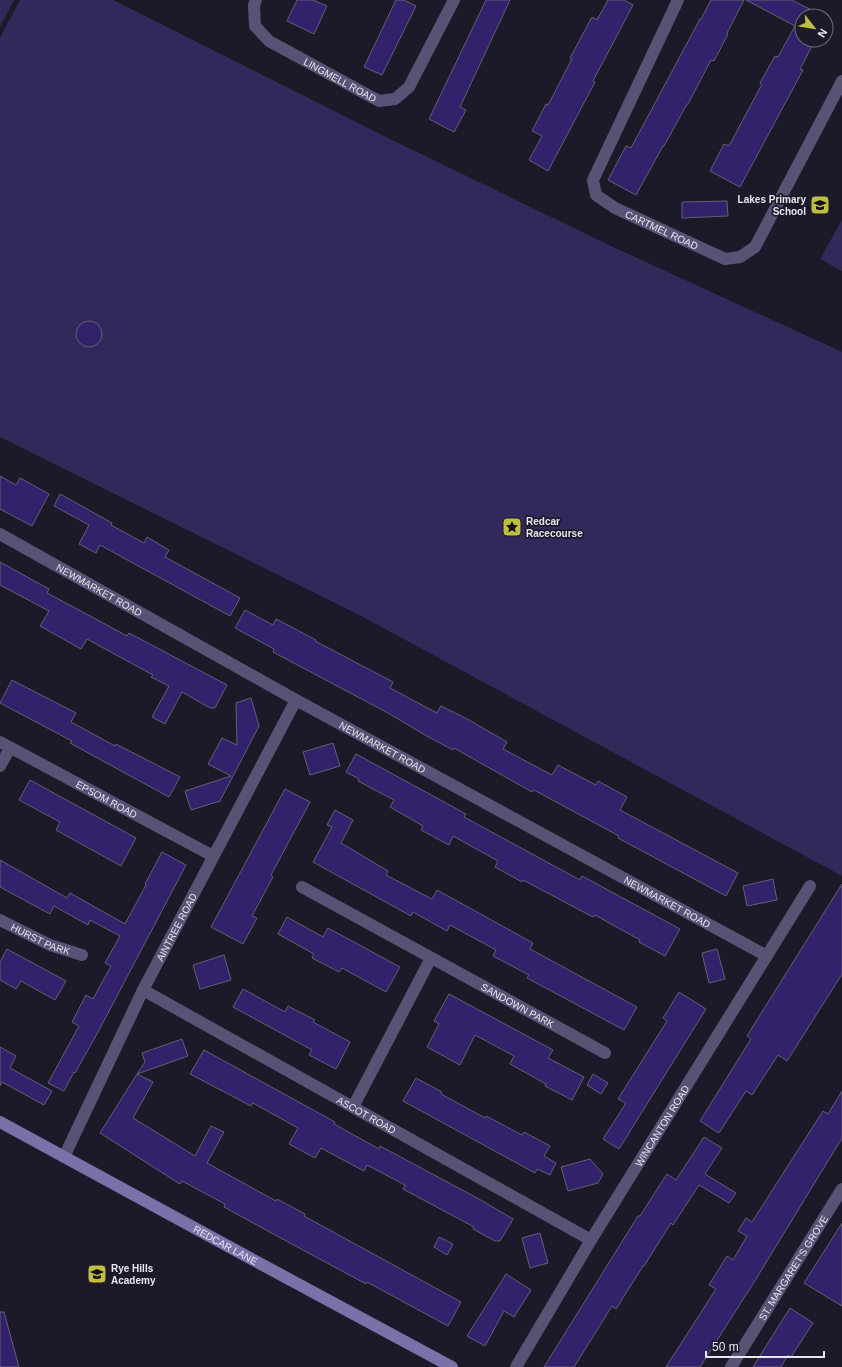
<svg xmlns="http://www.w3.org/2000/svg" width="842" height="1367" viewBox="0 0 842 1367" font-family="Helvetica,sans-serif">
<rect width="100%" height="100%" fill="#1c1a29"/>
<g fill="#32295b">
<path d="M 0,0 L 14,0 L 0,27 Z"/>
<path d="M 20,0 L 113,0 L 394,141 L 609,245 L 842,352 L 842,876 L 363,617 L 0,437 L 0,38 Z"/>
<path d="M 842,220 L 842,271 L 820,259 Z"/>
</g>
<g fill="#33216b" stroke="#626073">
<path d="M 297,0 L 313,0 L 327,6 L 314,34 L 287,21 Z"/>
<path d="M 396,0 L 404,0 L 416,6 L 382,75 L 364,67 Z"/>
<path d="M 486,0 L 510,0 L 460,107 L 466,110 L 454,132 L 429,119 Z"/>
<path d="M 608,0 L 624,0 L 633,5 L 593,81 L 595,82 L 548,171 L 529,160 L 542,136 L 532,131 L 546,104 L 548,105 L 572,59 L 570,58 L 592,17 L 597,20 Z"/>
<path d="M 711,0 L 744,0 L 727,33 L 728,34 L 714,61 L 711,60 L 688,104 L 687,104 L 664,146 L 663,146 L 636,195 L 608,180 L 626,146 L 631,148 L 700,19 L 701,19 Z"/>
<path d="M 746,0 L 792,0 L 823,16 L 802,16 L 802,40 L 815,40 L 800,69 L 803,70 L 740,187 L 710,171 L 724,144 L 729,146 L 762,84 L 760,83 L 775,56 L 778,57 L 795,26 Z"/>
<path d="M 727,201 L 728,216 L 682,218 L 682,202 Z"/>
<circle cx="89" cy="334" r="13"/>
<path d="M 0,476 L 16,485 L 20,478 L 49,494 L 32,526 L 0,509 Z"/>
<path d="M 60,494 L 112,523 L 111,525 L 144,543 L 147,537 L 169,550 L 165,557 L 240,598 L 230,616 L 100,545 L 96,553 L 79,544 L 89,525 L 54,506 Z"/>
<path d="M 0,562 L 49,589 L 47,593 L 92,617 L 127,636 L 129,633 L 227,685 L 215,708 L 210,708 L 182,692 L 165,724 L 152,717 L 169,686 L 151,677 L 153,675 L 87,639 L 81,649 L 40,626 L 49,611 L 0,585 Z"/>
<path d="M 245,610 L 273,625 L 276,619 L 316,640 L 315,641 L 393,682 L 390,688 L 437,713 L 441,706 L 469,720 L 507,742 L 503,749 L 552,775 L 558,765 L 596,785 L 598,781 L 627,797 L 620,810 L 738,873 L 726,896 L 618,838 L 619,836 L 534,790 L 532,792 L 454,748 L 453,750 L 425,735 L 388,713 L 273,652 L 274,649 L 235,628 Z"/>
<path d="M 12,680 L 76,713 L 71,722 L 115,746 L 116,744 L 180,777 L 169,797 L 70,743 L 72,741 L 0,703 Z"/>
<path d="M 251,698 L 259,726 L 220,801 L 191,810 L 185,791 L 231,776 L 208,764 L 222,738 L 237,745 L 236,703 Z"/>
<path d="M 333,743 L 340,766 L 310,775 L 303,752 Z"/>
<path d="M 356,754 L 466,814 L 464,817 L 580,880 L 582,876 L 680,929 L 665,956 L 639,942 L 640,940 L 595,915 L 593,917 L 523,880 L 522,882 L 495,867 L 498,861 L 453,836 L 449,845 L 421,830 L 423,826 L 390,807 L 394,800 L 358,781 L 359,779 L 346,772 Z"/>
<path d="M 30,780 L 136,838 L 121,866 L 56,830 L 60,822 L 19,800 Z"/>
<path d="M 285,789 L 310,802 L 271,875 L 273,877 L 252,916 L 257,918 L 243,944 L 211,927 Z"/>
<path d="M 335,810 L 353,820 L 341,843 L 388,871 L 386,875 L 432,899 L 437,890 L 533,943 L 530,949 L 637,1007 L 624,1030 L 527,978 L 529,975 L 493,956 L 496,950 L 450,925 L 447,931 L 413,912 L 411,916 L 313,862 L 332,827 L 327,825 Z"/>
<path d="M 162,852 L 186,865 L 98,1032 L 75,1073 L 74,1072 L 64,1091 L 48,1083 L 79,1026 L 72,1022 L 86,995 L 93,999 L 111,966 L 105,963 L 120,936 L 90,920 L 88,925 L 54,906 L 50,914 L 0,887 L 0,860 L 67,898 L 70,893 L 125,924 L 146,885 L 145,884 Z"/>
<path d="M 773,879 L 777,900 L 747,906 L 743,886 Z"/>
<path d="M 842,884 L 842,974 L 787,1061 L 778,1055 L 752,1095 L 746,1091 L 719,1133 L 700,1121 L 751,1039 L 747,1036 Z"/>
<path d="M 287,917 L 323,937 L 328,928 L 400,967 L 386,992 L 342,968 L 339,972 L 312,958 L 314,954 L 278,934 Z"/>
<path d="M 7,949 L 66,981 L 55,1000 L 21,981 L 16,989 L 0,980 L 0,962 Z"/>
<path d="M 717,949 L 725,979 L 709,983 L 702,953 Z"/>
<path d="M 224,955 L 231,980 L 200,989 L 193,965 Z"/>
<path d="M 243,989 L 285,1012 L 288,1006 L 315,1020 L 313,1022 L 350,1042 L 336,1069 L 309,1055 L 312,1050 L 233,1007 Z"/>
<path d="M 679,992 L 706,1009 L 619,1149 L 603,1139 L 626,1103 L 618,1099 L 667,1021 L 663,1018 Z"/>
<path d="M 449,994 L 553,1050 L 548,1058 L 584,1077 L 572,1100 L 545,1086 L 546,1084 L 510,1064 L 514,1056 L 475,1035 L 460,1065 L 427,1047 L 439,1024 L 434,1021 Z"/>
<path d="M 182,1039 L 188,1056 L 137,1074 L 145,1062 L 142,1053 Z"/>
<path d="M 0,1047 L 16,1056 L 10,1068 L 52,1091 L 44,1105 L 2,1082 L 0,1086 Z"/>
<path d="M 204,1050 L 335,1122 L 334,1124 L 379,1149 L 380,1146 L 479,1199 L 513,1219 L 500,1241 L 495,1241 L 473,1229 L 474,1227 L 403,1189 L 405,1185 L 367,1165 L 364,1171 L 321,1148 L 315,1158 L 289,1144 L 298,1128 L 253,1103 L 251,1106 L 190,1074 Z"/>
<path d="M 137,1074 L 153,1082 L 133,1118 L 195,1156 L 211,1126 L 224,1132 L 207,1163 L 276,1201 L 277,1199 L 305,1214 L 304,1216 L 461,1302 L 448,1326 L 367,1282 L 366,1284 L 266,1230 L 224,1207 L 225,1204 L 182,1181 L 180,1184 L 100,1133 Z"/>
<path d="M 593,1074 L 608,1083 L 601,1094 L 587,1085 Z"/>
<path d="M 416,1078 L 442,1092 L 441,1094 L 485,1118 L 486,1116 L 522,1135 L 524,1132 L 550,1146 L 544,1156 L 556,1163 L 550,1175 L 537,1169 L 535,1173 L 403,1101 Z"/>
<path d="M 842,1091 L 842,1138 L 756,1279 L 700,1367 L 666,1367 L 716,1289 L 709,1285 L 727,1256 L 733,1260 L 747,1236 L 738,1231 L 746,1218 L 752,1222 L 823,1111 L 828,1114 Z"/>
<path d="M 704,1137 L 722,1148 L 705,1174 L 736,1193 L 729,1203 L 699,1185 L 673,1225 L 671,1223 L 644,1266 L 643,1266 L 616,1309 L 612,1306 L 574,1367 L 544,1367 L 638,1216 L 640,1216 L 667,1174 L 676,1180 Z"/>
<path d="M 590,1159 L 603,1174 L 598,1183 L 568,1191 L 561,1167 Z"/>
<path d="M 842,1223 L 842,1306 L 804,1283 Z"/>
<path d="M 540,1233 L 548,1263 L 530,1268 L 522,1238 Z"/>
<path d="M 439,1237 L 453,1244 L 447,1255 L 434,1247 Z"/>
<path d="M 506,1274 L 531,1290 L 514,1317 L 504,1311 L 485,1346 L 467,1336 Z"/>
<path d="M 790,1308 L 813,1323 L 791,1357 L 788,1355 L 781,1367 L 753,1367 Z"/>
<path d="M 0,1312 L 4,1312 L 19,1367 L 0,1367 Z"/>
</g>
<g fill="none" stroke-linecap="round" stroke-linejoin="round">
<g stroke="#575375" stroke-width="12">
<path id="s1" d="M 256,0 L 254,5 L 255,26 L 269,41 L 379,101 L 395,99 L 409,87 L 454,0"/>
<path id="s2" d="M 678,0 L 593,180 L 596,195 L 615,208 L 725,259 L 740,257 L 755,247 L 842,81"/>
<path id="s3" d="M 0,534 L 296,700 L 767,956"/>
<path id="s4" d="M 0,742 L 213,856"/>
<path d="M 0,766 L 10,748"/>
<path id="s5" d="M 302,887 L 605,1053"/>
<path id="s6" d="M 0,920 L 50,945 L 82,955"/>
<path id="s7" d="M 143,990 L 591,1240"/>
<path d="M 353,1107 L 431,958"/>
<path id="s8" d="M 64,1157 L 143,990 L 296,700"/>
<path id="s9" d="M 516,1367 L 591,1240 L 810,886"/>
<path id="s10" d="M 731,1367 L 842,1189"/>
</g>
<path stroke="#7872a9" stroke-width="12" id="s11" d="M 0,1122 L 259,1263 L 452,1367"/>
</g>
<defs>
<symbol id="school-square" viewBox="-11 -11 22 22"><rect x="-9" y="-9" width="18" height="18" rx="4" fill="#bfbe41" stroke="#1c1a29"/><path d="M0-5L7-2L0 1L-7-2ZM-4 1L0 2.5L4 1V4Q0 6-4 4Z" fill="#111"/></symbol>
<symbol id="sight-square" viewBox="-11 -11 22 22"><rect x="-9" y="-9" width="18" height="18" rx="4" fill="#bfbe41" stroke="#1c1a29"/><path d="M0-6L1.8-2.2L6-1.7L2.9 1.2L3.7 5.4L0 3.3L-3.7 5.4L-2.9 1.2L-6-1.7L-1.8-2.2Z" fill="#111"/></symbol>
</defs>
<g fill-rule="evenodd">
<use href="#school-square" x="809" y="194" width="22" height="22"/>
<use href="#sight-square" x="501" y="516" width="22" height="22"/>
<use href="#school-square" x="86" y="1263" width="22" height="22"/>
</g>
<g text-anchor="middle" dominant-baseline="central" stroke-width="3.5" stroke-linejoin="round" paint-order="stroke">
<g font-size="10" fill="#e7e6f1" stroke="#1c1a29">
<text stroke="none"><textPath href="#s1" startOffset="128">LINGMELL ROAD</textPath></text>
<text stroke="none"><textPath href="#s2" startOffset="289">CARTMEL ROAD</textPath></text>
<text stroke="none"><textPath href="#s3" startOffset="114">NEWMARKET ROAD</textPath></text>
<text stroke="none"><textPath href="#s3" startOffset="438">NEWMARKET ROAD</textPath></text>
<text stroke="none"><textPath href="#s4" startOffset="121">EPSOM ROAD</textPath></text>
<text stroke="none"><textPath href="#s3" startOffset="762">NEWMARKET ROAD</textPath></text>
<text stroke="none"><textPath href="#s8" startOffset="256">AINTREE ROAD</textPath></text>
<text stroke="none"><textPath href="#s6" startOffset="45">HURST PARK</textPath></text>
<text stroke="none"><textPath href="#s5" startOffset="246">SANDOWN PARK</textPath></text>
<text stroke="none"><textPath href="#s7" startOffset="256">ASCOT ROAD</textPath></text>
<text stroke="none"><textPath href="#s9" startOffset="282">WINCANTON ROAD</textPath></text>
<text stroke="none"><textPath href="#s11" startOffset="257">REDCAR LANE</textPath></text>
<text stroke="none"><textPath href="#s10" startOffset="117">ST. MARGARET'S GROVE</textPath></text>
</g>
<g font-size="10" font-weight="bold" fill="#e7e6f1" stroke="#1c1a29" text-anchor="start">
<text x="806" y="199" text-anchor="end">Lakes Primary<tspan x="806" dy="12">School</tspan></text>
<text x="526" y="521">Redcar<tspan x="526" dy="12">Racecourse</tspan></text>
<text x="111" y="1268">Rye Hills<tspan x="111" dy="12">Academy</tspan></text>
</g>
</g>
<g transform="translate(814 28) rotate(121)"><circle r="19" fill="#1c1a29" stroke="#6d6c79"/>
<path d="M0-3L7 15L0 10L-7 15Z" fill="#bfbe41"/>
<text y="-6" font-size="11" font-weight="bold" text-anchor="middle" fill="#e7e6f1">N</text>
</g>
<path d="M706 1351v6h118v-6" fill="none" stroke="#e7e6f1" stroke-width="2"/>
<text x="712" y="1351" font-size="12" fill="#e7e6f1" stroke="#1c1a29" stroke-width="3" paint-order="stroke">50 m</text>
</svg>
